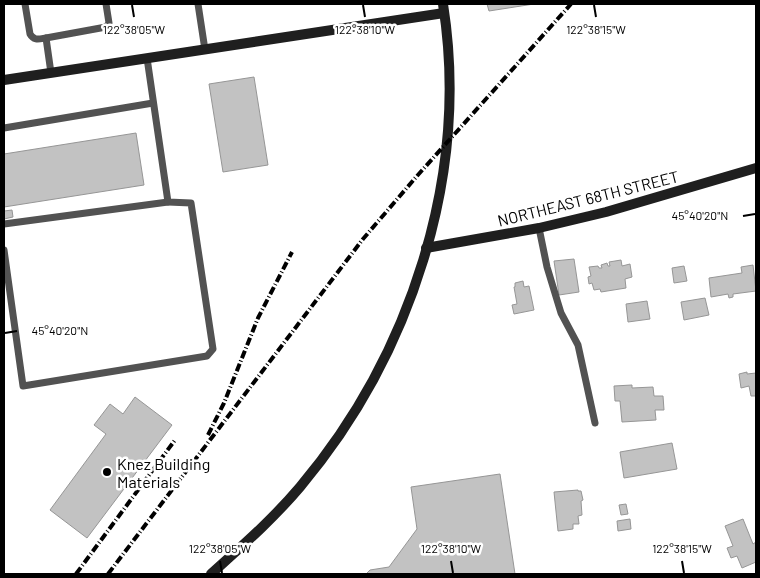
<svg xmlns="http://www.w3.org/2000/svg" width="760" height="578" viewBox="0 0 760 578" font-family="Barlow,sans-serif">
<rect width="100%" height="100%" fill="#fff"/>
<g fill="#c2c2c2" stroke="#969696">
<path d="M 487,4 L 534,4 L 489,11 Z"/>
<path d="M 254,77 L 268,165 L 223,172 L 209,84 Z"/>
<path d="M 136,133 L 144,185 L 4,207 L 4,154 Z"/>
<path d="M 12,210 L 13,217 L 4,219 L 4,211 Z"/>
<path d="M 574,259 L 579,292 L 559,295 L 554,261 Z"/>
<path d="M 621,260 L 622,266 L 630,264 L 632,277 L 625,279 L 626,288 L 601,292 L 600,289 L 594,290 L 592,283 L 589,284 L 588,277 L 591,276 L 589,267 L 598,266 L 599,268 L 602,268 L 601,265 L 607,263 L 608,266 L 610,266 L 609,262 Z"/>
<path d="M 753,265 L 756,291 L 733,294 L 733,297 L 729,298 L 728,294 L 711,297 L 709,278 L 742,273 L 741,267 Z"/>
<path d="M 684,266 L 687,281 L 674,283 L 672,268 Z"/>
<path d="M 523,281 L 524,287 L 529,286 L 534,310 L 514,314 L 512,305 L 517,304 L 514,287 L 515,287 L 515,283 Z"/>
<path d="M 705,298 L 709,315 L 684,320 L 681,302 Z"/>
<path d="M 647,301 L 650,319 L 628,322 L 626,304 Z"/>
<path d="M 747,372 L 747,374 L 756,373 L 756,396 L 751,396 L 749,386 L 741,388 L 739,374 Z"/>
<path d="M 632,385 L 632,388 L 653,387 L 654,396 L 663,396 L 664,410 L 655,410 L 656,420 L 622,422 L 620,401 L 615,401 L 614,386 Z"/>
<path d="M 135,397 L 172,425 L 87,538 L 50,510 L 106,434 L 94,425 L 110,404 L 123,414 Z"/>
<path d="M 672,443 L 677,469 L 624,478 L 620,452 Z"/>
<path d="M 500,474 L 515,574 L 366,574 L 370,570 L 389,567 L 417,529 L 411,487 Z"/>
<path d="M 578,490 L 578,491 L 581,491 L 583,500 L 581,501 L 582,515 L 578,516 L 579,524 L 573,524 L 573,529 L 558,531 L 554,492 Z"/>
<path d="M 626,504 L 628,514 L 621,515 L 619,505 Z"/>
<path d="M 630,519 L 631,529 L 618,531 L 617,521 Z"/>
<path d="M 743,519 L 753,544 L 756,542 L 756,562 L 742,568 L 737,556 L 731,558 L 727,548 L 733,546 L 725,526 Z"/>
</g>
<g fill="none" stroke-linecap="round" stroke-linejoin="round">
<g stroke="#525252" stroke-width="7">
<path d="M 25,4 L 30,34 C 34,41 39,39 46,38"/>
<path d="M 198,4 L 205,50"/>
<path d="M 51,73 L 46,38 L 106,27 L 109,23 L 106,4"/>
<path d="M 4,128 L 153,103"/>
<path d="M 4,224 L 168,202"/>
<path d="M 539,228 L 547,267 L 561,313 L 578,345 L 595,423"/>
<path d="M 4,250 L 23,386 L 207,356 L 213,349 L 191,203 L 168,202 L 147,58"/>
</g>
<g stroke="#1f1f1f" stroke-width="10">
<path d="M 4,80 L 444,13"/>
<path d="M 426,248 L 539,228 L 606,212 L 756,168"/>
<path d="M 211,574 C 242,546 273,519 300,487 C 411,355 470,175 443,4"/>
</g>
<g stroke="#000" stroke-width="4" stroke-dasharray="8 2.5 1 2.5" stroke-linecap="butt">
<path d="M 208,435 L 224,403 L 258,318 L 292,252"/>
<path d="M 76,574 L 175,440"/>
<path d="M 108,574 L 363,239 L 417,176 L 571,4"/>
</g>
</g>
<path fill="none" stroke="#000" stroke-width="2" d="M 132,5 L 134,17M 363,5 L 365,17M 594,5 L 596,17M 743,216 L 755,214M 5,333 L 17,331M 220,561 L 222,573M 451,561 L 453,573M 682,561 L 684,573"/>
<circle fill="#000" stroke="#fff" stroke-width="2" cx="107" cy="472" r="5"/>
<g text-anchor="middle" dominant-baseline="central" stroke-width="5" stroke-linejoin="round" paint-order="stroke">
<g font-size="16" fill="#000" stroke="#fff">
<text transform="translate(588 198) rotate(-14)">NORTHEAST 68TH STREET</text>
</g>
<g font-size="16" fill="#000" stroke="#fff" text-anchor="start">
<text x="117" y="463">Knez Building<tspan x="117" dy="18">Materials</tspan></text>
</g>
</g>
<g font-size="12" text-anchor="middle" fill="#000" stroke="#fff" stroke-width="5" stroke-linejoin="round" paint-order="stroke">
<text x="134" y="34">122°38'05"W</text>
<text x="365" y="34">122°38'10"W</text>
<text x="596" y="34">122°38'15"W</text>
<text x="700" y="220">45°40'20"N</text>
<text x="60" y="335">45°40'20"N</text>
<text x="220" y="553">122°38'05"W</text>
<text x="451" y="553">122°38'10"W</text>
<text x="682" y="553">122°38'15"W</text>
</g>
<rect width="760" height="578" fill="none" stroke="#000000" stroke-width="10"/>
</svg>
